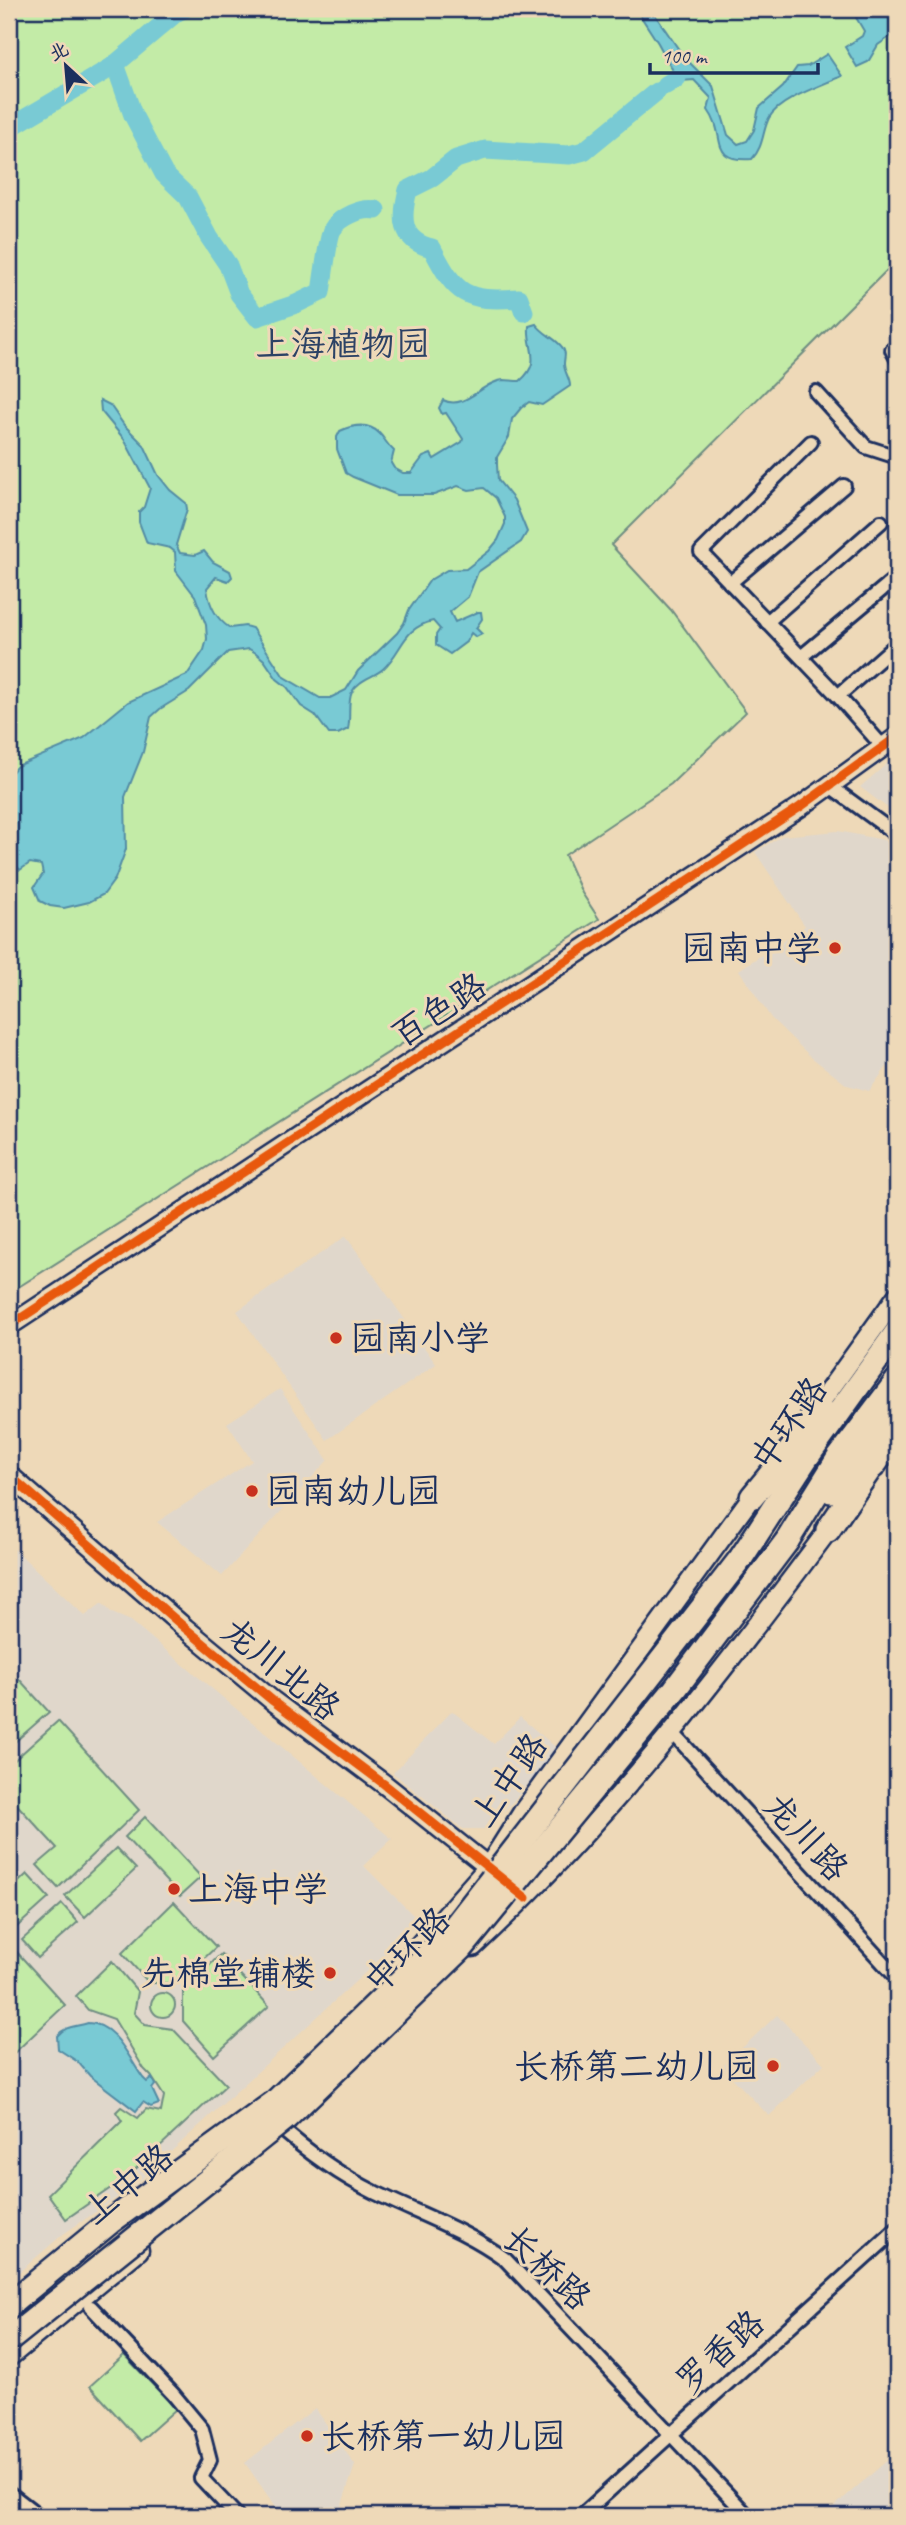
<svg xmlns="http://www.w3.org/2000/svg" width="906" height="2525" viewBox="0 0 906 2525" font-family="Caveat,'LXGW WenKai TC',sans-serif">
<rect width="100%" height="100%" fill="#eed9b8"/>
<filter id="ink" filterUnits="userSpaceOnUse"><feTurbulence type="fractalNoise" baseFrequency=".0143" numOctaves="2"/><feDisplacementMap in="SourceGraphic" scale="14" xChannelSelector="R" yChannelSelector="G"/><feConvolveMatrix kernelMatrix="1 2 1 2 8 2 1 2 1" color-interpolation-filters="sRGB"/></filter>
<g filter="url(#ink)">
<g fill="#e0d7cb">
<path d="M 897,755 L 897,815 L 860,787 Z"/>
<path d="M 838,831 L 884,840 L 897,850 L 897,1053 L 869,1091 L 847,1085 L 811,1057 L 771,1018 L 739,970 L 805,926 L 755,852 L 782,836 Z"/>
<path d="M 346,1236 L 436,1364 L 327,1440 L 237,1311 Z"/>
<path d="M 280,1389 L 328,1460 L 222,1576 L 157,1522 L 252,1461 L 227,1423 Z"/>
<path d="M 9,1544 L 85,1616 L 102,1603 L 112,1613 L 131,1621 L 392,1839 L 364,1866 L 420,1922 L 135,2185 L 62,2235 L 9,2281 Z"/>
<path d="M 452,1711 L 494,1744 L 520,1717 L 559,1750 L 488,1829 L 463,1829 L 393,1773 Z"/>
<path d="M 777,2015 L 824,2064 L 769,2116 L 722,2067 Z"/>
<path d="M 315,2408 L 355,2465 L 338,2516 L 282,2516 L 245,2463 Z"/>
<path d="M 897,2452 L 897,2516 L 823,2516 Z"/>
</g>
<g fill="#c3eba7" stroke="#6f8d82" stroke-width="2">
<path d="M 9,9 L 897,9 L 897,260 L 611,545 L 671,610 L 746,712 L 671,784 L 565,855 L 582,893 L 599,919 L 9,1293 Z"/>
<path d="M 9,1668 L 49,1712 L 9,1747 Z"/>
<path d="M 58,1721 L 139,1810 L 58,1888 L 37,1865 L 57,1848 L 9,1796 L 9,1765 Z"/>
<path d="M 145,1817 L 201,1877 L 180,1896 L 125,1837 Z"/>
<path d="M 116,1848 L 136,1869 L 85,1917 L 65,1896 Z"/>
<path d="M 27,1874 L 49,1898 L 9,1934 L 9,1891 Z"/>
<path d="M 174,1902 L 216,1947 L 178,1983 L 149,1983 L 122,1953 Z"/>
<path d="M 62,1904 L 78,1922 L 38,1958 L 22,1940 Z"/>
<path d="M 15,1950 L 65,2005 L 9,2058 L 9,1956 Z"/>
<path d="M 221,1954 L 269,2006 L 214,2056 L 183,2021 L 183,1991 Z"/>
<path d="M 112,1961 L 138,1992 L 134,2013 L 145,2025 L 173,2029 L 226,2085 L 128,2176 L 66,2219 L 48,2194 L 122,2121 L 116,2112 L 121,2107 L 138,2118 L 146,2109 L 161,2112 L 164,2096 L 151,2076 L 144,2069 L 114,2019 L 88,2010 L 76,1996 Z"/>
<circle cx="163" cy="2005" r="12"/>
<path d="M 124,2355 L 176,2409 L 140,2441 L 90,2386 Z"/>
</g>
<g fill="#79cad4" stroke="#538ca5" stroke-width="2">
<path d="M 636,9 L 651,9 L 684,57 L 713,86 L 728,135 L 738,144 L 747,141 L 754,130 L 759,108 L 783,87 L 797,67 L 808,66 L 827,54 L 842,76 C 823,85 779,99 769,118 C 762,132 764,146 752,159 C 707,162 728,137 708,110 L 711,98 L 694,80 L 681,81 L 677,78 L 658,43 Z"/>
<path d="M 851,9 L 897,9 L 897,32 L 878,45 L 868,62 L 857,67 L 845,47 L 862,36 L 864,31 Z"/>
<path d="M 536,324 C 543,334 555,338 562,347 C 567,353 564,357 564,364 C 564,372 570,378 570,386 L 542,405 L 529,402 L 521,408 L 512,419 L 509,437 L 497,457 L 497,465 L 498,480 L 514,500 L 527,532 L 521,542 L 478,572 L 468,597 L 450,612 L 455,622 L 478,612 L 481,612 L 482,619 L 476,628 L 482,634 L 476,637 L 471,633 L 466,642 L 450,654 L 436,645 L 436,635 L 440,629 L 433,621 C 402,628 403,651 383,669 C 374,677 358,680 352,692 C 347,702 351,718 348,729 L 338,734 L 329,734 L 315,715 L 301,706 L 287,687 L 277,679 L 264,660 L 256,653 L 249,649 L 228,652 L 189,691 L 160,709 L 151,717 L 143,752 L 125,797 L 126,849 L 115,879 L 104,894 L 89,902 L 64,908 L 50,906 L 40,901 L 34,887 L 43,874 L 41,865 L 30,863 L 20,870 L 9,856 L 10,774 L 17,766 L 84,738 L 128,702 L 187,675 L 204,650 L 207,639 L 206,625 L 195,596 L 176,571 L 175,552 L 170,548 L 147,543 L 139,522 L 139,512 L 144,507 L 150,488 L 124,439 L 101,411 L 100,400 L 110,405 L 124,425 L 144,445 L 158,475 L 170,490 L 186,503 L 187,509 L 176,545 L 180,553 L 195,555 L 204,551 L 213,562 L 230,571 L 232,577 L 228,581 L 216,577 L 207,588 C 209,604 216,619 230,628 L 245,626 L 252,628 L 284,677 L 320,698 L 330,698 L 346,690 L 358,671 L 397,633 L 404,623 L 409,610 L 430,580 L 447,570 L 466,569 L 489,551 L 498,540 L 505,524 L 505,517 L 496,498 L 484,488 L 469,490 L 458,486 L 434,495 L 397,495 L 353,477 L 346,473 L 337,449 L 337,437 L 340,431 C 353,425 368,422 379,433 C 385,439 387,445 394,451 L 391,463 L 394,468 L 403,473 L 411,473 L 423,457 L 431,454 L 434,459 L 462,442 L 463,439 L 448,416 L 446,413 L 442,414 L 439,408 L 443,400 C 465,411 482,382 503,380 C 508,380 514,381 520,381 C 543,361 527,349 529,326 Z"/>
<path d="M 88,2023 C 116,2023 129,2059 143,2078 L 147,2082 L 152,2078 L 155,2085 L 152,2089 L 159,2104 L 151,2107 L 143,2102 L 136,2111 L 90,2076 L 78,2062 L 58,2049 L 57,2036 C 66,2025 76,2027 88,2023 Z"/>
</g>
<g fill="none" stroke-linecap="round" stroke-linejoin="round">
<g stroke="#79cad4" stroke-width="19">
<path d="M 115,64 L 133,115 L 164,174 L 188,197 L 209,237 L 228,265 L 239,294 L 257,317 L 296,304 L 321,292 C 323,280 328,237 332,230 C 339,217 362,207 376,210"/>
<path d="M 666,85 L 677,78"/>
<path d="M 9,128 L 112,67 L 177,12 L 184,9"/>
<path d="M 524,312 L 519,298 C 465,302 456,295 432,248 C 400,241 401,217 408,190 L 432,178 L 456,159 L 485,150 L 569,155 L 584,151 L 656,92"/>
</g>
<defs>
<g id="street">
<path d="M 897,347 L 892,350 L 897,359"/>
<path d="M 816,392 L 866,447 L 897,457"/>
<path d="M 811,442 L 701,552 L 838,696 L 897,644"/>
<path d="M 730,583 L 844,486"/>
<path d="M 767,622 L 881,522"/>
<path d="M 801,657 L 897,577"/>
<path d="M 838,696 L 884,748"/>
<path d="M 830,786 L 897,835"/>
<path d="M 673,1733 L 897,1978"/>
<path d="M 275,2123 C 305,2150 339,2175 376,2193 C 419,2214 466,2230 505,2259 L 748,2516"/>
<path d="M 91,2307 L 173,2394 L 202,2429 L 210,2460 L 201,2478 L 237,2516"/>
<path d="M 9,2493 L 39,2516"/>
<path d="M 581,2516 L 897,2229"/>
</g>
<g id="secondary">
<path d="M 9,1326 L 800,807 L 897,737"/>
<path d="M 810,1417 L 897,1296"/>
<path d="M 875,1468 L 897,1438"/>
<path d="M 9,1475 L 185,1628 L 273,1701 L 384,1784 L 496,1873"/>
<path d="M 473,1947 C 610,1820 724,1670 835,1521"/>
<path d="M 388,1980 L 488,1867 L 524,1810 L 758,1488"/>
<path d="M 9,2319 L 162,2197"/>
<path d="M 9,2357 L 139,2250"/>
</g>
<g id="highway">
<path d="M 831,1491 L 852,1467 L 883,1425"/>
<path d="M 752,1497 L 823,1411"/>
<path d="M 828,1530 L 880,1454"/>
<path d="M 787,1541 L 838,1459 L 897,1381"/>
<path d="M 741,1558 L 807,1457 L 897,1332"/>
</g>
</defs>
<use href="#street" stroke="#1b2f5e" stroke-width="18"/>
<use href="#secondary" stroke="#1b2f5e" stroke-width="23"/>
<use href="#highway" stroke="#1b2f5e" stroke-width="28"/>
<use href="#street" stroke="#eed9b8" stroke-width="12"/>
<use href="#secondary" stroke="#eed9b8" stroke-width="18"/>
<use href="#highway" stroke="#eed9b8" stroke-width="23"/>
<defs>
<g id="highway-bridge">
<path d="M 9,2305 L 110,2222 L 275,2102 L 449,1934 L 741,1558"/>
<path d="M 9,2340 L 287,2117 L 461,1949 L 675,1689 L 787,1541"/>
</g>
</defs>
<use href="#highway-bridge" stroke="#1b2f5e" stroke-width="28" stroke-linecap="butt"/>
<use href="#highway-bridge" stroke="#eed9b8" stroke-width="23"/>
<defs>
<g id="cycleway">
<path d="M 9,1326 L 800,807 L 897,737"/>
<path d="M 9,1475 L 185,1628 L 273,1701 L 384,1784 L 526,1898"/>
</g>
</defs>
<use href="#cycleway" stroke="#eed9b8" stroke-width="13"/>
<use href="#cycleway" stroke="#e8590c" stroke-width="9"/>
</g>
</g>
<g fill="#c8321e" stroke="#eed9b8" stroke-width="2.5">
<circle cx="835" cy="948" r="7"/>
<circle cx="336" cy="1338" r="7"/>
<circle cx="252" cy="1491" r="7"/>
<circle cx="174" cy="1889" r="7"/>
<circle cx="330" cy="1973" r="7"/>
<circle cx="773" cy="2066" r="7"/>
<circle cx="307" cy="2436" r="7"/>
</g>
<g text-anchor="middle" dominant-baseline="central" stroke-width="6" stroke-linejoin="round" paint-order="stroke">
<g font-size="35" fill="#2c4265" stroke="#eed9b8">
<text x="343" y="344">上海植物园</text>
</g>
<g font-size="35" fill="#1b2f5e" stroke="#eed9b8" text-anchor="start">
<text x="821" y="948" text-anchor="end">园南中学</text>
<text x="350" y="1338">园南小学</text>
<text x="266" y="1491">园南幼儿园</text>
<text x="188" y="1889">上海中学</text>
<text x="316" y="1973" text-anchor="end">先棉堂辅楼</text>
<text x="759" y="2066" text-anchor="end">长桥第二幼儿园</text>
<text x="321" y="2436">长桥第一幼儿园</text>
</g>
<g font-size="35" fill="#1b2f5e" stroke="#eed9b8">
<text transform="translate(439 1010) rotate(-33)">百色路</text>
<text transform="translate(789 1424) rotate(-55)">中环路</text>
<text transform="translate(281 1669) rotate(39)">龙川北路</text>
<text transform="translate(509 1780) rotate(-55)">上中路</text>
<text transform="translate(806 1837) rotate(47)">龙川路</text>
<text transform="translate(407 1950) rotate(-45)">中环路</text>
<text transform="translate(128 2184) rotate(-39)">上中路</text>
<text transform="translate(547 2268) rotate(43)">长桥路</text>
<text transform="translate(720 2352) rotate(-42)">罗香路</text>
</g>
</g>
<rect width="906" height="2525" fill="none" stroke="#eed9b8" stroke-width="35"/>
<rect x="18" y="18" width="871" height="2490" fill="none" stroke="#1b2f5e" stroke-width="2.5" filter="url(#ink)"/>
<g transform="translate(66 66) rotate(334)" stroke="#eed9b8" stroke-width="5" paint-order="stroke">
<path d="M0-5L12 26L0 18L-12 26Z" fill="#1b2f5e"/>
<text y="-10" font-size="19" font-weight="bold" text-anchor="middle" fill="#1b2f5e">北</text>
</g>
<path d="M650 63v10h168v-10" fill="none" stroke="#1b2f5e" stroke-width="3.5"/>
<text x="661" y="63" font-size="21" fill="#1b2f5e" stroke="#eed9b8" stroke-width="5" paint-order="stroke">100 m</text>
</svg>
